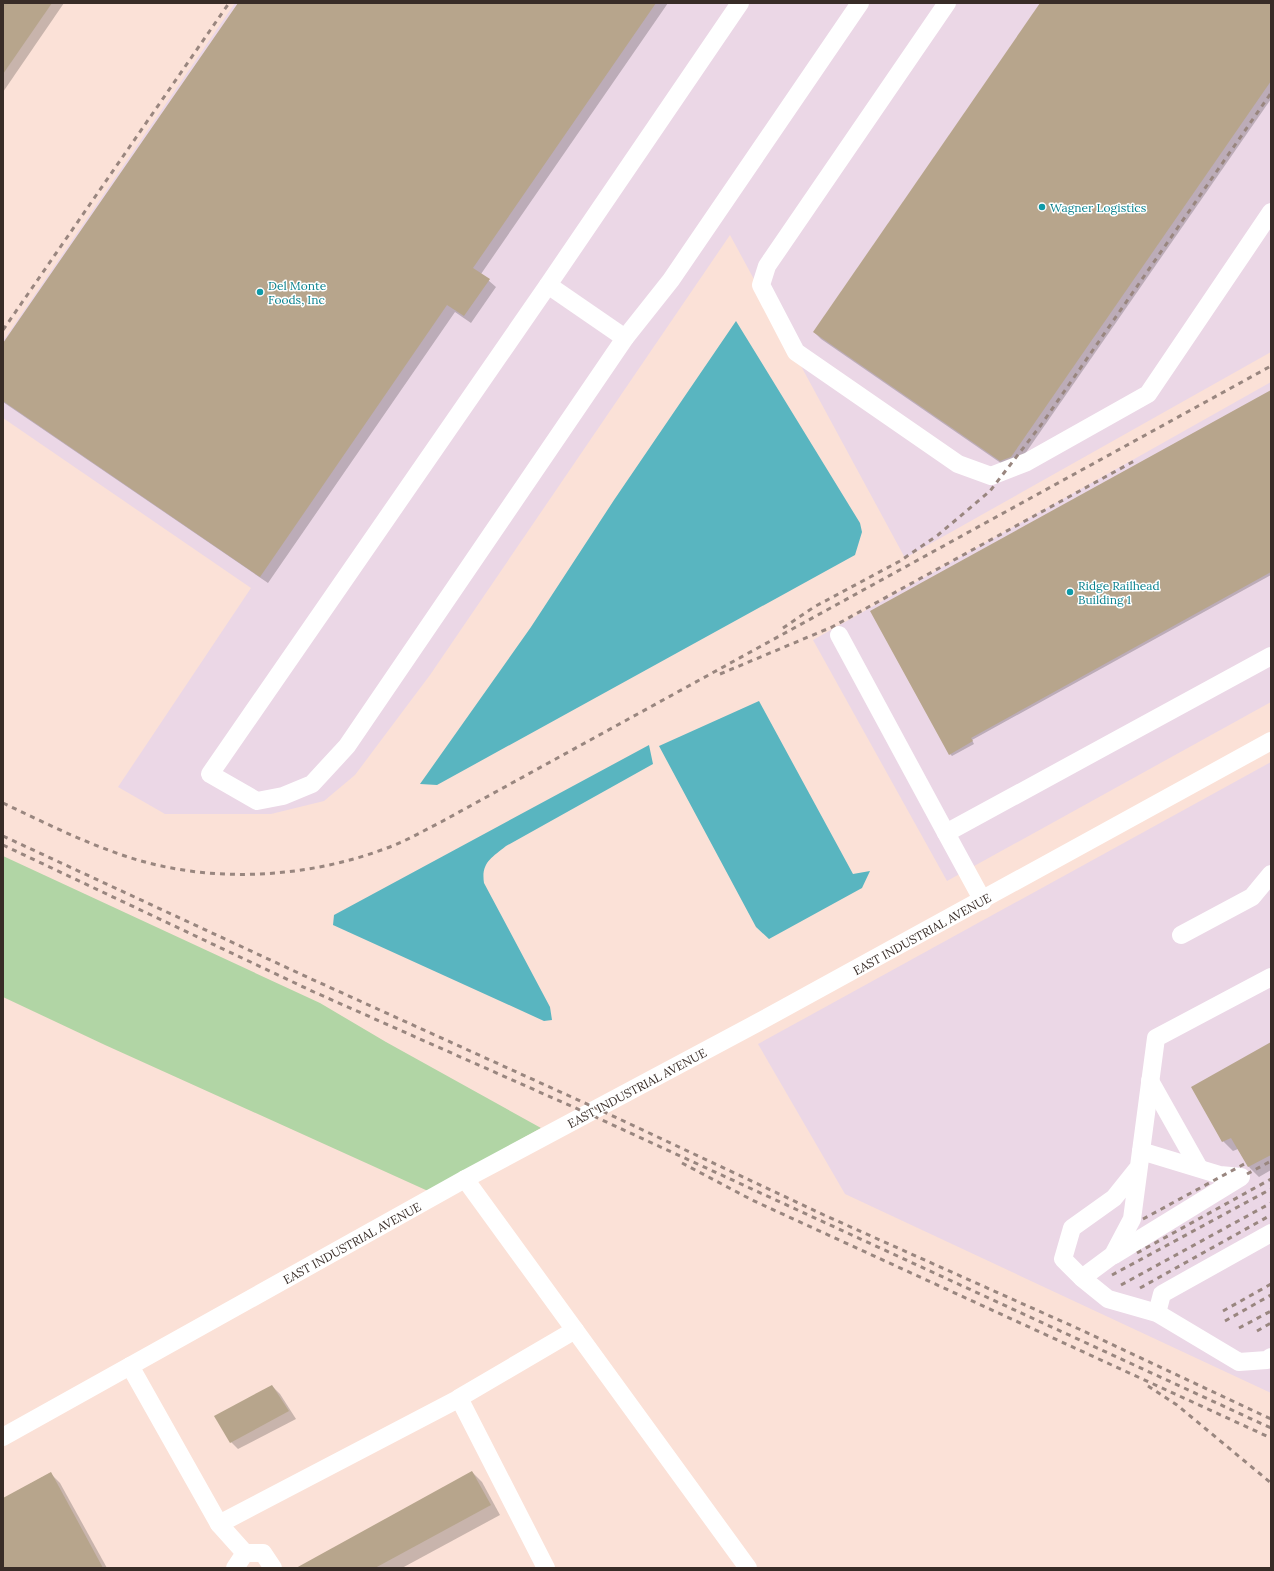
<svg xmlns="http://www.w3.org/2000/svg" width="1274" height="1571" viewBox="0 0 1274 1571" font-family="Lora,serif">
<rect width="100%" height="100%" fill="#fbe1d7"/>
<g fill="#ebd7e6">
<path d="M 235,3 L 1271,3 L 1271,352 L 905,558 L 730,235 L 430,675 L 355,775 L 324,801 L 271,814 L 165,814 L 118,787 L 251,588 L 3,418 L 3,341 Z"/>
<path d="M 1271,382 L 1271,702 L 947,881 L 813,640 Z"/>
<path d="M 1271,762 L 1271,1393 L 845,1194 L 758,1044 Z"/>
</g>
<path fill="#b1d5a5" d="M 3,856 L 320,1003 L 386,1042 L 541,1128 L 428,1191 L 105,1045 L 3,997 Z"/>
<g fill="#59b5c0">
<path d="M 736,321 L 860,523 L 862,532 L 855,555 L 437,785 L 420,784 L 531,627 L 614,500 Z"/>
<path d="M 759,701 L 853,874 L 870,871 L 862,888 L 769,939 L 756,927 L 659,746 Z"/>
<path d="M 649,745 L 653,764 L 506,846 C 491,858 481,863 484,883 L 550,1007 L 552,1020 L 544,1021 L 333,925 L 334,915 Z"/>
</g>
<g fill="#0003">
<path d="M 3,3 L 64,3 L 3,92 Z"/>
<path d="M 239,3 L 668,3 L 481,274 L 496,287 L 471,323 L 455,312 L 268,583 L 3,402 L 3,345 Z"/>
<path d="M 1042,3 L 1271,3 L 1271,99 L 1018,464 L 1008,468 L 821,339 L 814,332 Z"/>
<path d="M 1271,391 L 1271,575 L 972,740 L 974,744 L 952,756 L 950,754 Z"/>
<path d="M 1271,1043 L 1271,1170 L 1259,1177 L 1249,1167 L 1238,1149 L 1233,1151 L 1223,1141 Z"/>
<path d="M 272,1386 L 280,1394 L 296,1419 L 238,1449 L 231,1442 Z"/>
<path d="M 472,1472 L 482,1482 L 500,1515 L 402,1568 L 304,1568 Z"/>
<path d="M 50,1473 L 60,1483 L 107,1568 L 3,1568 L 3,1499 Z"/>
</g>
<g fill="#b7a58c">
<path d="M 3,3 L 52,3 L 3,74 Z"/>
<path d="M 238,3 L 656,3 L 473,268 L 490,279 L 464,316 L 447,305 L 260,577 L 3,401 L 3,343 Z"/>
<path d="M 1040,3 L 1271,3 L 1271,81 L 1011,457 L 1000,461 L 813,332 Z"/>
<path d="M 1271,390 L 1271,572 L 971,738 L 973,741 L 949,755 L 870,611 Z"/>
<path d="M 1271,1042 L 1271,1155 L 1248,1167 L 1231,1138 L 1222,1142 L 1191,1087 Z"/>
<path d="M 272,1385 L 289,1411 L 230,1443 L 214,1416 Z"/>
<path d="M 472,1471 L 491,1505 L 375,1568 L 296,1568 Z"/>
<path d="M 51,1472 L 103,1568 L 3,1568 L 3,1498 Z"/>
</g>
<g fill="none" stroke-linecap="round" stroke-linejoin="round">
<g stroke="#fff" stroke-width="18">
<path d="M 740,3 L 548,285 L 210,774 L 257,801 L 283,796 L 312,784 L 347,746 L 625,338 L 671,280 L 860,3"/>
<path d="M 947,3 L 767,266 L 761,285 L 796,352 L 958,464 L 991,476 L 1027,462 L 1148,394 L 1271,212"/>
<path d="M 548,285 L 625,338"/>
<path d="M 839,635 L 946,833"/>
<path d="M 983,901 L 946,833 L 1271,656"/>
<path d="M 1181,935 L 1252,897 L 1271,874"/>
<path d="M 1150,1081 L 1199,1168"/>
<path d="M 1138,1168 L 1114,1198 L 1072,1228 L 1063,1259 L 1082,1278 L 1113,1255 L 1132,1219 L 1156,1038 L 1271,977"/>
<path d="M 465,1179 L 748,1568"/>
<path d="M 1114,1255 L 1241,1177 L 1220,1175 L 1141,1151"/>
<path d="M 1082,1278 L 1108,1299 L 1157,1313 L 1239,1362 L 1267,1360 L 1271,1357"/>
<path d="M 1157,1313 L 1162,1294 L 1271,1233"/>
<path d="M 130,1366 L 219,1524 L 460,1398"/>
<path d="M 3,1437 L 465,1179 L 757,1023 L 1271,741"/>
<path d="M 219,1524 L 245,1553 L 263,1553 L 273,1568"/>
<path d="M 235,1568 L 245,1553"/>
<path d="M 546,1568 L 459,1398 L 575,1330"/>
</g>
<g stroke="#99867f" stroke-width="3" stroke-dasharray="5 5" stroke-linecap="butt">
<path d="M 3,330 L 229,3"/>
<path d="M 783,628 L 814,607 L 900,561 L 938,535 L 990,491 L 1041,425 L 1271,93"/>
<path d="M 720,674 L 832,627 L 1136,460"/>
<path d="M 3,803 C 43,822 83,842 125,856 C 208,884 305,879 387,848 C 406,841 423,831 441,822 L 1271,366"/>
<path d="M 3,836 L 307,977 L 598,1109 L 824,1215 L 1079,1329 L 1271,1419"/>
<path d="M 3,845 L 314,992 L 589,1114 L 1271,1428"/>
<path d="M 682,1163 L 752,1200 L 1271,1438"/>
<path d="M 1247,1174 L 1271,1161"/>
<path d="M 1143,1219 L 1246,1163"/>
<path d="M 1137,1253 L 1271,1179"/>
<path d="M 1112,1275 L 1271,1189"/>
<path d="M 1121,1285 L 1271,1203"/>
<path d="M 1140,1288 L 1271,1215"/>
<path d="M 1223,1311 L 1271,1284"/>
<path d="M 1225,1321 L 1271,1295"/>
<path d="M 1239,1328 L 1271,1311"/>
<path d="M 1257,1331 L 1271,1323"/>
<path d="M 1148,1386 L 1177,1405 L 1271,1483"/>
</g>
</g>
<g fill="#0f9aa8" stroke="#fff" stroke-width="1.5">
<circle cx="1042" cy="207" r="4"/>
<circle cx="260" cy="292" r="4"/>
<circle cx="1070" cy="592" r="4"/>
</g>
<g text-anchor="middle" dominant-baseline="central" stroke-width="3" stroke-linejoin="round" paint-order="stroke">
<g font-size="12" fill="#0d838f" stroke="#fff" text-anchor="start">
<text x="1050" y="207">Wagner Logistics</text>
<text x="268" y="285">Del Monte<tspan x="268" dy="14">Foods, Inc</tspan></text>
<text x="1078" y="585">Ridge Railhead<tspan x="1078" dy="14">Building 1</tspan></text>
</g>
<g font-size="12" fill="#382c27" stroke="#fff">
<text transform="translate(922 934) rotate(-29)">EAST INDUSTRIAL AVENUE</text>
<text transform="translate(637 1088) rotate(-28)">EAST INDUSTRIAL AVENUE</text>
<text transform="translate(352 1243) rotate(-29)">EAST INDUSTRIAL AVENUE</text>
</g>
</g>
<rect width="1274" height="1571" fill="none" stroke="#382c27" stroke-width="8"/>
</svg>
